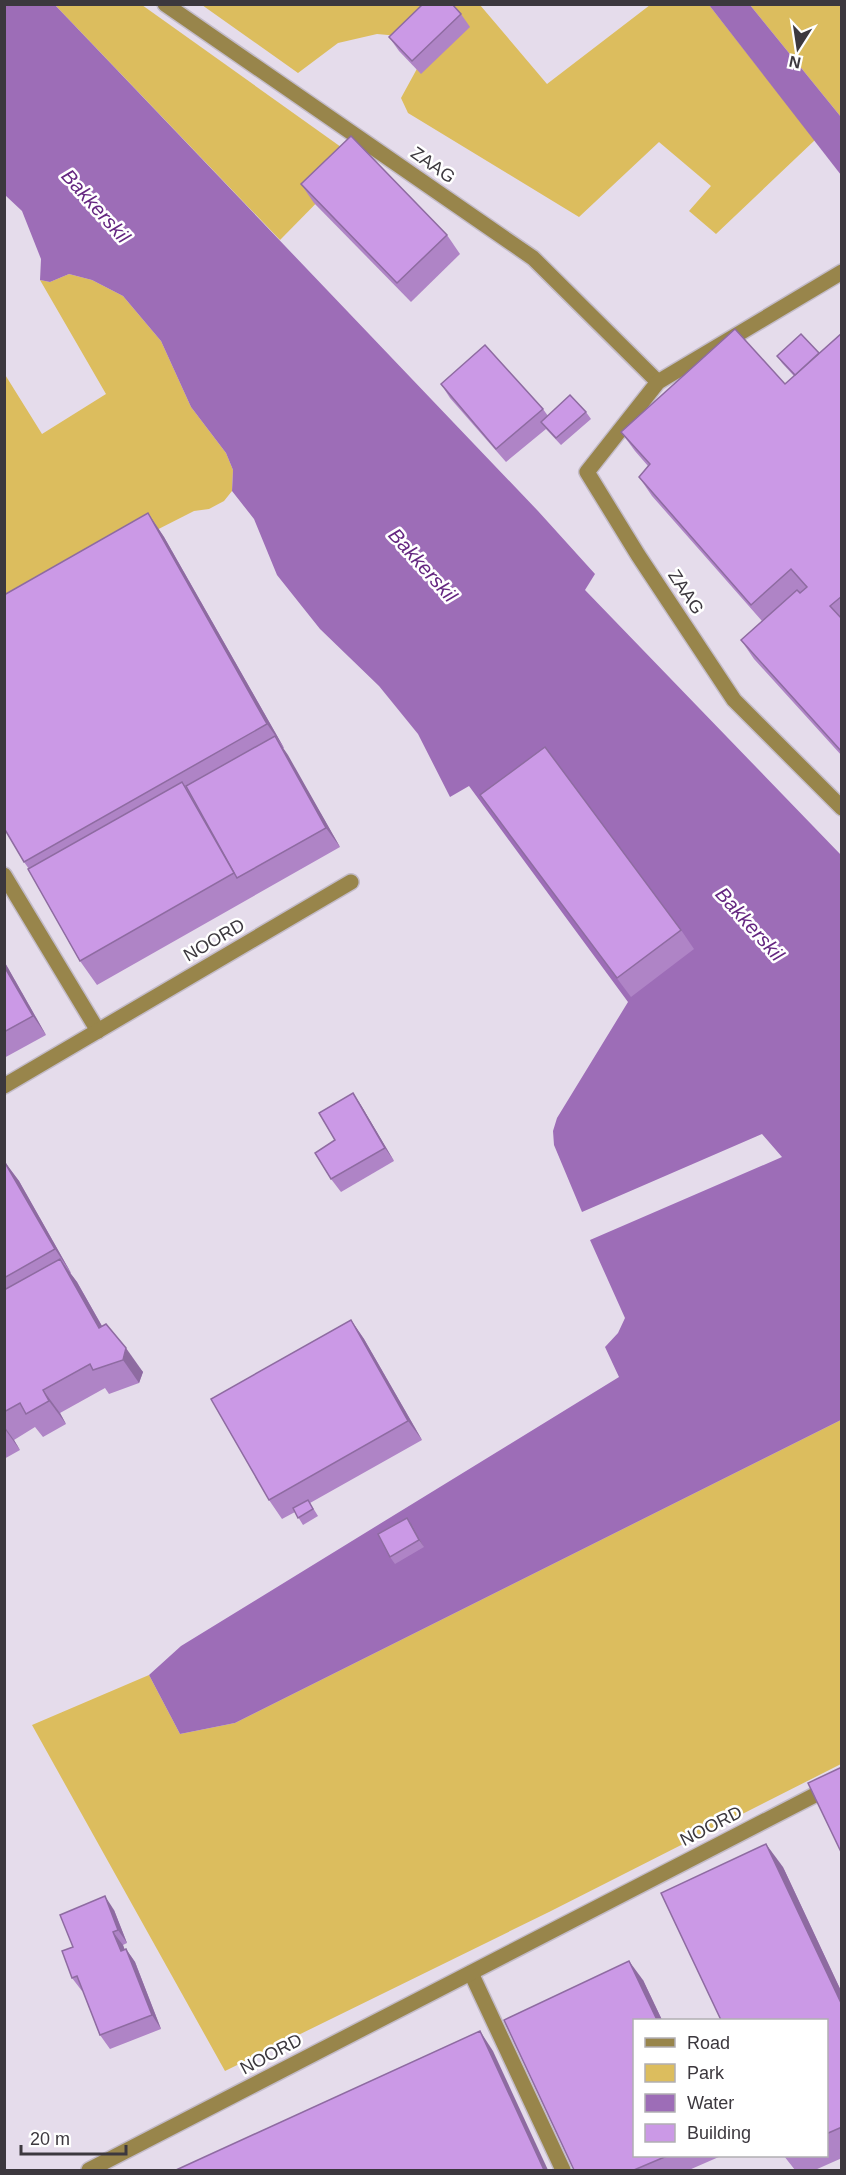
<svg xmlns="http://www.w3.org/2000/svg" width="846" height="2175" viewBox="0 0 846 2175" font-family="Arial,sans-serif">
<rect width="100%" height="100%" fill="#e5dceb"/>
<g fill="#dcbd5e">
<path d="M 55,5 L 142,5 L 348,152 L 342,177 L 280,240 Z"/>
<path d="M 202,5 L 480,5 L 547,84 L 650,5 L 709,5 L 815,140 L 716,234 L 689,211 L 711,186 L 659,142 L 579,217 L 408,113 L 401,98 L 419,65 L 399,36 L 377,34 L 338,43 L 298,73 Z"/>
<path d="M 750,5 L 841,5 L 841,117 Z"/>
<path d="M 69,274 L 92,280 L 123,296 L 161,341 L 191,407 L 226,453 L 233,470 L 232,491 L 224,501 L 209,509 L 194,511 L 5,607 L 4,373 L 42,434 L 106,394 L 40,280 L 50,282 Z"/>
<path d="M 841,1420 L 841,1764 L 549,1912 L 225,2071 L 32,1725 L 149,1675 L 180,1734 L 235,1723 Z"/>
</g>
<g fill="#9d6db7">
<path d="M 4,5 L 55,5 L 538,511 L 595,574 L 585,590 L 841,855 L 841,1420 L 235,1723 L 180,1734 L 149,1675 L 181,1646 L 619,1377 L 605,1347 L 618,1333 L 625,1318 L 590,1240 L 782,1157 L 762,1134 L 582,1212 L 554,1145 L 553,1131 L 557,1118 L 628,1002 L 469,786 L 450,797 L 418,734 L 379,686 L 320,629 L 277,575 L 254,519 L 232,491 L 233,470 L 226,453 L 191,407 L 161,341 L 123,296 L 92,280 L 69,274 L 50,282 L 40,280 L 41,259 L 22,211 L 5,195 Z"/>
<path d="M 709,5 L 750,5 L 841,117 L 841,175 Z"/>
</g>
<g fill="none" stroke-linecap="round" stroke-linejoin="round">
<defs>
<g id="minor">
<path d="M 165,4 L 533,258 L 658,382"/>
<path d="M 842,272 L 658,382 L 587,472 L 638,555 L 734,700 L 842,808"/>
<path d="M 4,875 L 98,1031"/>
<path d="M 4,1086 L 351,882"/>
<path d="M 471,1973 L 563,2170"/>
<path d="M 89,2170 L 842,1781"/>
</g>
</defs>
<use href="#minor" stroke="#c3bbc8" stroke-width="18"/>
<use href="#minor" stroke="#98854b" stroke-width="15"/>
</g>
<g fill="#af84c6">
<path d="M 461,14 L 470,27 L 421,74 L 399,51 L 389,37 Z"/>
<path d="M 301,184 L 447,235 L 460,254 L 411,302 L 314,203 Z"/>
<path d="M 842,333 L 842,756 L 754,659 L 741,640 L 762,621 L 652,496 L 639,477 L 648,466 L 635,451 L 621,432 L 785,384 L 794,376 L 782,363 L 777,356 L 819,353 Z"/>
<path d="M 441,384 L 543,409 L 548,416 L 586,412 L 591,419 L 561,445 L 546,429 L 506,462 L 450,398 Z"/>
<path d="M 148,513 L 164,537 L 284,748 L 283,748 L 340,847 L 97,985 L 80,961 L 29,869 L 24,862 Z"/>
<path d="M 480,795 L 681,930 L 694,949 L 631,997 Z"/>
<path d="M 4,961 L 46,1035 L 4,1058 Z"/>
<path d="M 353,1093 L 362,1107 L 394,1161 L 341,1192 L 331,1179 L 335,1140 Z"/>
<path d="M 4,1161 L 19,1181 L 71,1273 L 70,1273 L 77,1282 L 102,1326 L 143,1372 L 139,1383 L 109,1394 L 105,1388 L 60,1413 L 66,1424 L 43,1437 L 35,1427 L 14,1440 L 20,1450 L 4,1459 Z"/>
<path d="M 351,1320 L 364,1339 L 422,1440 L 310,1503 L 318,1516 L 303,1525 L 295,1512 L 282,1519 L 269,1500 Z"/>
<path d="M 412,1525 L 424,1547 L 395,1564 L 390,1557 Z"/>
<path d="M 783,1867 L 842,1993 L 842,2158 L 815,2170 L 795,2170 L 784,2156 L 826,2156 L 826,2020 Z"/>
<path d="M 114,1910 L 127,1943 L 123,1945 L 124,1949 L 126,1949 L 135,1962 L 161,2029 L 110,2049 L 100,2035 L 83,1991 L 82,1991 L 72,1978 L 73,1947 Z"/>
<path d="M 643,1980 L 662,2020 L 634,2020 L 634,2156 L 721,2156 L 689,2170 L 574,2170 Z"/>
</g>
<g fill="#8e6ba1">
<path d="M 148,513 L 164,537 L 284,748 L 267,724 Z"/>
<path d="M 275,736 L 288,755 L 340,847 L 326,828 Z"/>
<path d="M 4,961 L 46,1035 L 33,1016 L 4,966 Z"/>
<path d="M 353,1093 L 362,1107 L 394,1161 L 385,1148 Z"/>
<path d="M 4,1161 L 19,1181 L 71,1273 L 55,1249 Z"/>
<path d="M 60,1259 L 77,1282 L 116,1351 L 99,1328 Z"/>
<path d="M 351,1320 L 364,1339 L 422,1440 L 408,1421 Z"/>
<path d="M 126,1348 L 143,1372 L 139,1383 L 123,1360 Z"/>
<path d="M 43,1390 L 60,1413 L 66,1424 L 49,1401 Z"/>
<path d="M 4,1426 L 14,1440 L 20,1450 L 4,1428 Z"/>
<path d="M 407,1518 L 412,1525 L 424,1547 L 419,1540 Z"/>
<path d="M 766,1844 L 783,1867 L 842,1993 L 842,2005 Z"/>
<path d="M 105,1896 L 114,1910 L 127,1943 L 118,1930 Z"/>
<path d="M 113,1932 L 123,1945 L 130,1964 L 121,1951 Z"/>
<path d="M 126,1949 L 135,1962 L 161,2029 L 152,2015 Z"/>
<path d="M 629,1961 L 643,1980 L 662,2020 L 657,2020 Z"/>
<path d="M 480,2031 L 493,2051 L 548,2170 L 544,2170 Z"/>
</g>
<g fill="#cb99e6" stroke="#8e6ba1" stroke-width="1.5">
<path d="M 423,4 L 452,4 L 461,14 L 412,61 L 389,37 Z"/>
<path d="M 351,136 L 447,235 L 397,283 L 301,184 Z"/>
<path d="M 735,329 L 785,384 L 842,333 L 842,596 L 830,606 L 842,619 L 842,752 L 741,640 L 797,590 L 800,593 L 807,587 L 791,569 L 751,605 L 639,477 L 650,464 L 621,432 Z"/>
<path d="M 801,334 L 819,353 L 795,375 L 777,356 Z"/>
<path d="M 485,345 L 543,409 L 496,449 L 441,384 Z"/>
<path d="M 570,395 L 586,412 L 556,438 L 541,422 Z"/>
<path d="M 148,513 L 267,724 L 24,862 L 4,828 L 4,595 Z"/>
<path d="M 275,736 L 326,828 L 237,878 L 186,786 Z"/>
<path d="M 545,747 L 681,930 L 617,978 L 480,795 Z"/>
<path d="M 182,782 L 234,873 L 80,961 L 28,869 Z"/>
<path d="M 4,966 L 33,1016 L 4,1032 Z"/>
<path d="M 353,1093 L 385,1148 L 331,1179 L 315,1153 L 335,1140 L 319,1113 Z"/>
<path d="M 4,1161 L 55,1249 L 4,1278 Z"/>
<path d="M 60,1259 L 99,1328 L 106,1324 L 126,1348 L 123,1360 L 93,1370 L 90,1364 L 43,1390 L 49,1401 L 26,1414 L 20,1403 L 4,1412 L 4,1290 Z"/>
<path d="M 351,1320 L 408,1421 L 269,1500 L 211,1399 Z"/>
<path d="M 308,1500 L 313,1509 L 298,1518 L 293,1508 Z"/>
<path d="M 407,1518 L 419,1540 L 390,1557 L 378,1534 Z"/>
<path d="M 842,1767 L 842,1854 L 808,1783 Z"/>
<path d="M 766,1844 L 842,2005 L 842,2127 L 826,2134 L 826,2020 L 721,2020 L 661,1893 Z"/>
<path d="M 105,1896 L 118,1930 L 113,1932 L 121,1951 L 126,1949 L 152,2015 L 100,2035 L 77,1976 L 72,1978 L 62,1951 L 73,1947 L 60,1915 Z"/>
<path d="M 629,1961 L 657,2020 L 634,2020 L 634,2156 L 667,2156 L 634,2170 L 574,2170 L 504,2020 Z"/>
<path d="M 480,2031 L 544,2170 L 176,2170 Z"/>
</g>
<g text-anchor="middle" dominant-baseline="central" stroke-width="5" stroke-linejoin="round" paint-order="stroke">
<g font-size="18" fill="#3c383e" stroke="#fff">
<text transform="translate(433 165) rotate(35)">ZAAG</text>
<text transform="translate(686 592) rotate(57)">ZAAG</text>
<text transform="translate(214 940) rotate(-30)">NOORD</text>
<text transform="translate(711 1826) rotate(-27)">NOORD</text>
<text transform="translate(271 2054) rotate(-28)">NOORD</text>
</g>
<g font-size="20" font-style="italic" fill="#652781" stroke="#fff">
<text transform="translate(96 206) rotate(48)">Bakkerskil</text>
<text transform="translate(423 565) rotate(48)">Bakkerskil</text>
<text transform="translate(750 924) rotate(48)">Bakkerskil</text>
</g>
</g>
<rect width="846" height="2175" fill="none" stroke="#3c383e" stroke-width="12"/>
<rect x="633" y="2019" width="195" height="138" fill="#ffffff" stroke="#b1afb2" stroke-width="1.5"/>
<rect x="645" y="2038" width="30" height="9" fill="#98854b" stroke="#b1afb2" stroke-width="1.5"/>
<text x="687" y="2049" font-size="18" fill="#3c383e">Road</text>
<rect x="645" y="2064" width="30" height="18" fill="#dcbd5e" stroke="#b1afb2" stroke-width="1.5"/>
<text x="687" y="2079" font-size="18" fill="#3c383e">Park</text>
<rect x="645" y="2094" width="30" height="18" fill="#9d6db7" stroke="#b1afb2" stroke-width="1.5"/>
<text x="687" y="2109" font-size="18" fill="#3c383e">Water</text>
<rect x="645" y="2124" width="30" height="18" fill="#cb99e6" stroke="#b1afb2" stroke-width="1.5"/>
<text x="687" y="2139" font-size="18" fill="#3c383e">Building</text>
<g transform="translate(798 48) rotate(192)" stroke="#ffffff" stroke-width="4.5" paint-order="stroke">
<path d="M0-4.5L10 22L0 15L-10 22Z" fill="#3c383e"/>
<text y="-9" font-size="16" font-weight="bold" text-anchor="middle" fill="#3c383e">N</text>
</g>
<path d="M21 2145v9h105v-9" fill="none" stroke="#3c383e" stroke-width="3"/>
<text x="30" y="2145" font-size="18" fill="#3c383e" stroke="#ffffff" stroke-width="4.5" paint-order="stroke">20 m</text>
</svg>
